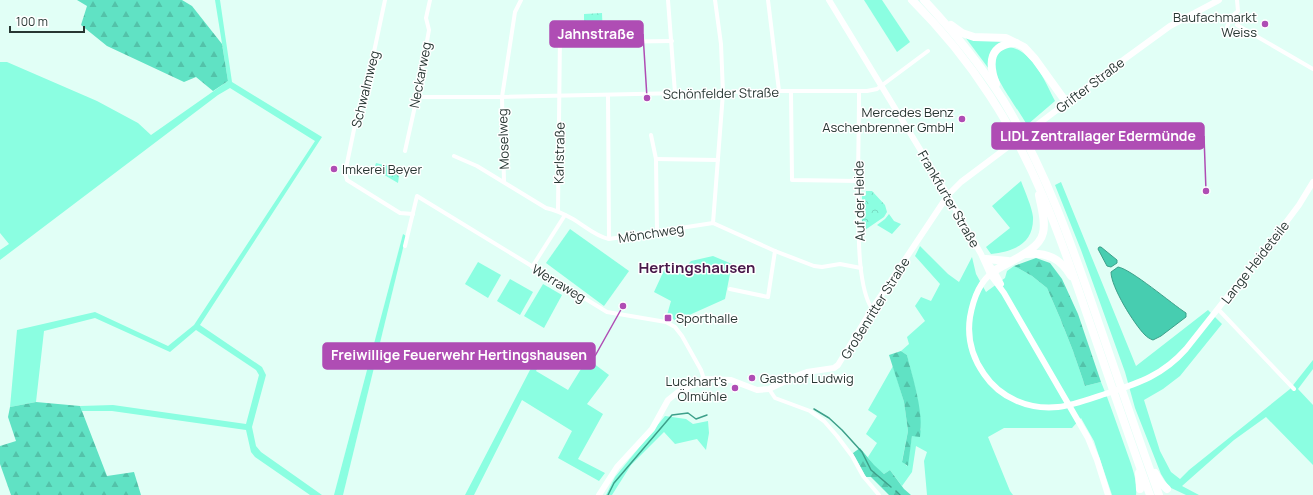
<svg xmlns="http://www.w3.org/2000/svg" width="1313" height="495" viewBox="0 0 1313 495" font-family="Manrope,sans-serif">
<defs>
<pattern id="forest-firs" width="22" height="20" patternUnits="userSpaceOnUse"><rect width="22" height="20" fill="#60e2c4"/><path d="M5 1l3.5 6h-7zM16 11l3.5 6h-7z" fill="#53c2a9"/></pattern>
<pattern id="park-crowns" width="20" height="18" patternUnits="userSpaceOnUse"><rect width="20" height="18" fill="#8bfee1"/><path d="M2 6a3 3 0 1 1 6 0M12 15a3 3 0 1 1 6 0" fill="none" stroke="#78dac2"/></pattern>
</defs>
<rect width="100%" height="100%" fill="#e1fff6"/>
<g fill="#8bfee1">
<path d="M 215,0 L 220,0 L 232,82 L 322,137 L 200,325 L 262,367 L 266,375 L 252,427 L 256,446 L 261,452 L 322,495 L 310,495 L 255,457 L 251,452 L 246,430 L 112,411 L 82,411 L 80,406 L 113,405 L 246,424 L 259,375 L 256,370 L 196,330 L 170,352 L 95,318 L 44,331 L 36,402 L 10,407 L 17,330 L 95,312 L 168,346 L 194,325 L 315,141 L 230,88 L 218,95 L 0,260 L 0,250 L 9,244 L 0,233 L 0,62 L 7,62 L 97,101 L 138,123 L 151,135 L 228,81 Z"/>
<path d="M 864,0 L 882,0 L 910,42 L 897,52 Z"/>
<path d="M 965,37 L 1005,40 L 999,45 L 989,69 Z"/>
<path d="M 1010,47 C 1034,52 1045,82 1055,101 L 1027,125 C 1020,112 994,78 994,66 C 993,55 1001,49 1010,47 Z"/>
<path d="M 1021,181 C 1025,192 1032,207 1033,217 C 1034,244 1014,251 991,254 L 986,247 L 1010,228 L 992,206 Z"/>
<path d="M 1061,182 L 1136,366 L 1208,310 L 1222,324 L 1180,376 L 1163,389 L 1144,400 L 1160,451 L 1171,472 L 1180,479 L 1189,470 L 1290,389 L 1313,360 L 1313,369 L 1298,389 L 1313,405 L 1313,465 L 1266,417 L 1234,440 L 1182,486 L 1199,495 L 1186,495 L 1169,487 L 1161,474 L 1135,408 L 1125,372 L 1081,250 L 1055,185 Z"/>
<path d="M 889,214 L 894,221 L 901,224 L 892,234 L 877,225 L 885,219 Z"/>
<path d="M 570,229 L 629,271 L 604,306 L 546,263 Z"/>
<path d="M 403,234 L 406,236 L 343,495 L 334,495 Z"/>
<path d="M 920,246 L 948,274 L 959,282 L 972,257 L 976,274 L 986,292 L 1005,278 L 1007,271 L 1014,266 L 1032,276 L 1047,288 L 1060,318 L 1073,351 L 1085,386 L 1101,382 C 1110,403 1117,425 1125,447 C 1130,462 1138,479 1136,495 L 1112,495 L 1094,441 L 1081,418 L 1072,428 L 1004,428 L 988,437 L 1010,491 L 1013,495 L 927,495 L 924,461 L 927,452 L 916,446 L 912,472 L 902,486 L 890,470 L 884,474 L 873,465 L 868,457 L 877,443 L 866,434 L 877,416 L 868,410 L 893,366 L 904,402 L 908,431 L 902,461 L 907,466 L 912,436 L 921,430 L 917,396 L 907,355 L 901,351 L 909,344 L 907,337 L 925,321 L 915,306 L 921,297 L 931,301 L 940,284 L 915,256 Z"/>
<path d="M 713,256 L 732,264 L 725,299 L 676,321 L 667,315 L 671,301 L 654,292 L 666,266 L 678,275 L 691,261 Z"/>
<path d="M 478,262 L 501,275 L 488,298 L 465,284 Z"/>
<path d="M 510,279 L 533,292 L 520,315 L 497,301 Z"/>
<path d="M 543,284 L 562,295 L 544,328 L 524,316 Z"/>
<path d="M 543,345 L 547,349 L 536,371 L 568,390 L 581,369 L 589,360 L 609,375 L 587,404 L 603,414 L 578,459 L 605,473 L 599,481 L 558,458 L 572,431 L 522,400 L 474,495 L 465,495 Z"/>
<path d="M 665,416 L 686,419 L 693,424 L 708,421 L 709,433 L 706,450 L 697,439 L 675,444 L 664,432 L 631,465 L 612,495 L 606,495 L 615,477 Z"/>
</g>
<g fill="url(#forest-firs)">
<path d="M 77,0 L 182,0 L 192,6 L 222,44 L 228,81 L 213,91 L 196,77 L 184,82 L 107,46 L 81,25 L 87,6 Z"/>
<path d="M 1036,258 L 1050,263 L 1062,279 L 1078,314 L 1101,382 L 1085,386 L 1073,351 L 1060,318 L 1047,288 L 1032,276 L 1014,266 Z"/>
<path d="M 901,351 L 907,355 C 913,379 924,412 920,437 L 912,436 L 908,466 L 902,462 L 908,431 L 904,402 L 889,355 Z"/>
<path d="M 36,402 L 80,406 L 107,476 L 134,472 L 141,495 L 11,495 L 0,464 L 0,446 L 16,441 L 8,417 L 10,407 Z"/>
<path d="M 860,448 L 874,465 L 884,474 L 890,470 L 904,489 L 911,495 L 889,495 L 871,477 L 866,477 L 853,453 Z"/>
</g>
<g fill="url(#park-crowns)">
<path d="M 602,13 L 603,40 L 584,40 L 584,14 Z"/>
<path d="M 376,163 L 400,169 L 398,183 L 374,169 Z"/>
<path d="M 866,191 L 872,191 L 885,205 L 887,212 L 884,217 L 865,230 L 862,228 L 862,196 L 866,195 Z"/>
</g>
<g fill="#47cdb0" stroke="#3da08a">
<path d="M 1099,247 L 1101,247 L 1117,260 L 1117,263 L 1111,267 L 1107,266 L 1098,249 Z"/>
<path d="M 1118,267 C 1131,269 1172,304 1186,313 L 1186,317 L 1161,336 L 1153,340 C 1150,339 1147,337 1145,335 C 1134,324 1111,287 1111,272 Z"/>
</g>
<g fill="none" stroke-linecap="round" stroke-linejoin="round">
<g stroke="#3da08a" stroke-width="1.5">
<path d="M 814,409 L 829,418 L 842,430 L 862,452 L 871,470 L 891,487"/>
<path d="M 896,491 L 900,495"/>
<path d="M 608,495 L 614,483 L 672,415 L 688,413 L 696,419 L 707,415"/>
</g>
<g stroke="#fff" stroke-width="4">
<path d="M 385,0 L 364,99 L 357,115 L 345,173 L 347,180 L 400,213 L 413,214"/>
<path d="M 668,0 L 675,93"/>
<path d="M 768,0 L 779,91"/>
<path d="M 1237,25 L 1313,69"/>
<path d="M 1227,27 L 1231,17 L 1238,11 L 1237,0"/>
<path d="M 600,42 L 672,41"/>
<path d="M 791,92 L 792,180 L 858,181"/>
<path d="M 859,92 C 859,125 858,159 858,192 C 859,222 856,284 872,309"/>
<path d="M 608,95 L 609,239"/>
<path d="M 417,97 L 502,97 L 779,91 L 867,91 L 877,89 L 928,51"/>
<path d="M 651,135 L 656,159 L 657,232"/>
<path d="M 405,151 L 417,97 L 429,30 L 426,18 L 430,0"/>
<path d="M 454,156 L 477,166 L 546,208 C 556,210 564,214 573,219 C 585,226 595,236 609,239 L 713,223 L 775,251 L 814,266 L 822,267 L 840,264 L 861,268"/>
<path d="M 656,159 L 718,160"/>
<path d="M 504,182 L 502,97 L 515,12 L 521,0"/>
<path d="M 558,210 L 560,34"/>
<path d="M 713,223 L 723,93 L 721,44 L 715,0"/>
<path d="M 405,246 L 417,196 L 607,312 L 666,322 L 675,327 L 682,336 L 701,370 L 704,379"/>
<path d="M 532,267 L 565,215"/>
<path d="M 730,289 L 768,297 L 775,251"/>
<path d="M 1218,309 L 1294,389"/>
<path d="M 769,389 L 775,398 L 810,411 L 824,421 L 837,436 L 852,456 L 863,476 L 879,495"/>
</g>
<g stroke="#fff" stroke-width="6">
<path d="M 829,0 L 943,187 L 981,254 L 990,274 L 1004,293 L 1088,438 L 1097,460 L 1108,495"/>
<path d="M 986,260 L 994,271 L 1001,284"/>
<path d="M 993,272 C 979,282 973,300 970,317 C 967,337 972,357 984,374 C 1000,398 1029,410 1058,407 C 1075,405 1092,398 1108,393 C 1139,383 1163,375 1186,349 L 1284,225 L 1299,205 L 1313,182"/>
<path d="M 599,495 L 617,467 L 652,429 L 668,400 L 678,392 L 704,379 L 731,380 L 757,390 L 769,389 L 796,376 L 807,372 L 834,368 L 838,365 L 872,309 L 948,195 L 961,182 L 1126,58 L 1170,26 L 1219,0"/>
</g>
<g stroke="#fff" stroke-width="8">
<path d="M 912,0 C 941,29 968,62 990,96 C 1033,161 1059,233 1084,306 C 1106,369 1127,432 1150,495"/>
<path d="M 924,0 C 953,31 980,64 1003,100 C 1045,168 1072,245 1098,321 C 1118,379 1138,437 1159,495"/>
<path d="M 951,25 L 962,33 L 974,37 L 1006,38 L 1024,47 L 1035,59 L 1066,102"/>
<path d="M 996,84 C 988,63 989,44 1016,43"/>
<path d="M 1026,254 C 1047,252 1060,258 1071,276"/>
<path d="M 986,259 L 1008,261"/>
<path d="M 994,271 C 1009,261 1039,251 1043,233 C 1046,221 1041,207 1039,195"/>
<path d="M 1139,473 L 1140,489"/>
<path d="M 1155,473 L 1161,483 L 1167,489"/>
</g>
</g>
<g fill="#af4db4" stroke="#fff" stroke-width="1.5">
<circle cx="1265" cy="24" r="4"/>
<circle cx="962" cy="119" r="4"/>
<circle cx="334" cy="169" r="4"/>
<rect x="664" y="314" width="8" height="8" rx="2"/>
<circle cx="752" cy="378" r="4"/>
<circle cx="735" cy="388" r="4"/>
</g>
<g text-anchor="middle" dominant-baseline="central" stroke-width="3" stroke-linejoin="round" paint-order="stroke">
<g font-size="13" fill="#273632" stroke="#fff" text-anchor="end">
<text x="1257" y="17">Baufachmarkt<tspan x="1257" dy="15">Weiss</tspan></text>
<text x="954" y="112">Mercedes Benz<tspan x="954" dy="15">Aschenbrenner GmbH</tspan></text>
<text x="342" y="169" text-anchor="start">Imkerei Beyer</text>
<text x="676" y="318" text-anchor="start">Sporthalle</text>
<text x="760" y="378" text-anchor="start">Gasthof Ludwig</text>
<text x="727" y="381">Luckhart's<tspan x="727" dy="15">Ölmühle</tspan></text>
</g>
<g font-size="13" fill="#273632" stroke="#fff">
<text transform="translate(420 75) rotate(-79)">Neckarweg</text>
<text transform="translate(1090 85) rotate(-37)">Grifter Straße</text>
<text transform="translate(365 89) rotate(-76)">Schwalmweg</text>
<text transform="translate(721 93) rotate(-1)">Schönfelder Straße</text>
<text transform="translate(503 139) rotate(-92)">Moselweg</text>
<text transform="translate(559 153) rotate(-89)">Karlstraße</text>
<text transform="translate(949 199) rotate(60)">Frankfurter Straße</text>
<text transform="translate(859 201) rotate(-91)">Auf der Heide</text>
<text transform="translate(651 233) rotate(-9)">Mönchweg</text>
<text transform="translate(1255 262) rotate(-52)">Lange Heideteile</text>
<text transform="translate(559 283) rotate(31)">Werraweg</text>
<text transform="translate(875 308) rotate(-58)">Großenritter Straße</text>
</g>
<g font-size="15" font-weight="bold" fill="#48194a" stroke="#fff">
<text x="697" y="267">Hertingshausen</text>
</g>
</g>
<path fill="none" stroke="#af4db4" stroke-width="1.5" d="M647 98L643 34M1206 191L1204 136M623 306L595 356"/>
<g fill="#af4db4" stroke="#fff" stroke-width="1.5">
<circle cx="647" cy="98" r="4"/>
<circle cx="1206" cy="191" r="4"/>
<circle cx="623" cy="306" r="4"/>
</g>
<g fill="#af4db4" stroke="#af4db4" stroke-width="1.5">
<rect x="550" y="21" width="93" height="26" rx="4"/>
<rect x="992" y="123" width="212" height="26" rx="4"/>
<rect x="323" y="343" width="272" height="26" rx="4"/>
</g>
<g font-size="14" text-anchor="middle" font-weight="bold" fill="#fff">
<text x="596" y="39">Jahnstraße</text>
<text x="1098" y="141">LIDL Zentrallager Edermünde</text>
<text x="459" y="360">Freiwillige Feuerwehr Hertingshausen</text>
</g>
<path d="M10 26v6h74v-6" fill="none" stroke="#273632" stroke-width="2"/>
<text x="16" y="26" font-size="12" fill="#273632" stroke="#ffffff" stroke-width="3" paint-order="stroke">100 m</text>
</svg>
